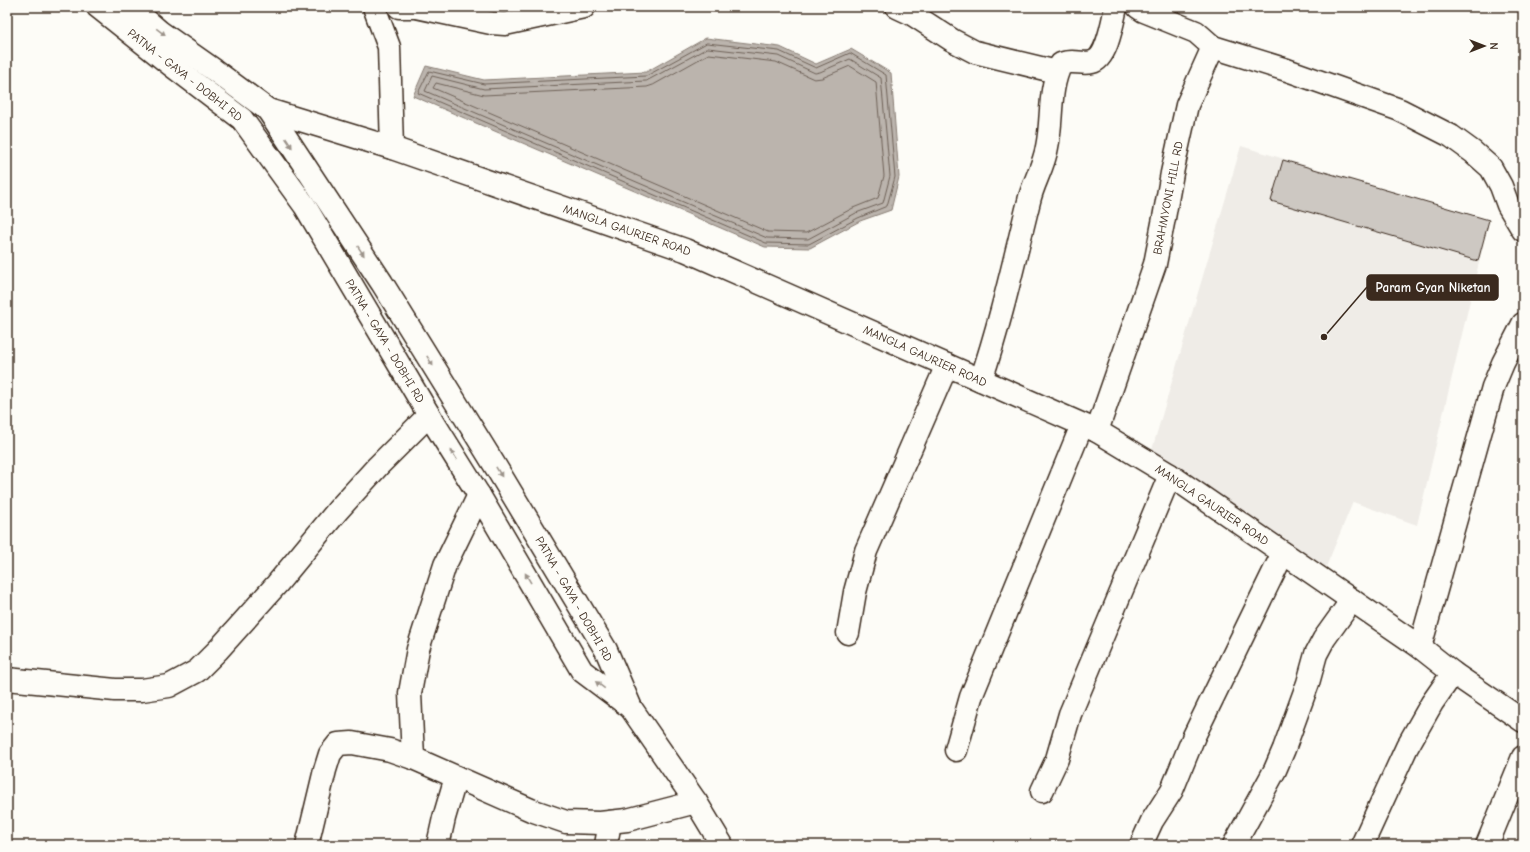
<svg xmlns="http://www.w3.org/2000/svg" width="1530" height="852" viewBox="0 0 1530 852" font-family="'Comic Neue',sans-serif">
<rect width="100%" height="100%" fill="#fdfcf7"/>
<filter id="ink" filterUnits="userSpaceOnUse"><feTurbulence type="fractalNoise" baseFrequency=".025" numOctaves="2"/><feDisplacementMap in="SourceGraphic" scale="8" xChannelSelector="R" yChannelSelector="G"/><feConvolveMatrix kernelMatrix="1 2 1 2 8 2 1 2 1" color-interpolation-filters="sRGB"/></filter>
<g filter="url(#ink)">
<path fill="#efece7" d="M 1241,146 L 1489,220 L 1417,525 L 1353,502 L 1326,567 L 1157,461 L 1151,453 Z"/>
<path fill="#bbb4ad" stroke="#887d74" d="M 706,38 L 780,47 L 816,64 L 851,49 L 891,73 L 899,177 L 891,210 L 860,221 L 810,248 L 765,247 L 413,96 L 426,66 L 484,80 L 646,72 Z"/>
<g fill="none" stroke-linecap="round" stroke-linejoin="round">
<g stroke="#6e6157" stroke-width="1">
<path d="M 707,43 L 779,51 L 816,68 L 850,53 L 886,75 L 895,177 L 887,206 L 858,218 L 809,244 L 766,243 L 418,93 L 429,71 L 484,84 L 646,76 Z"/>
<path d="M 708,48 L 778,56 L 815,73 L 820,72 L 850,59 L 881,78 L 890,176 L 883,203 L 856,213 L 808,239 L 767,238 L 425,91 L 432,76 L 484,89 L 646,81 Z"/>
<path d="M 709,54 L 776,62 L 814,79 L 822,78 L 850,66 L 876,82 L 884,176 L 878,198 L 853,208 L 806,233 L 768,232 L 433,88 L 436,83 L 484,95 L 647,87 L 653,85 Z"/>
</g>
</g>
<path fill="#cdc8c2" stroke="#3b2a1e" d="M 1283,160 L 1489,220 L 1478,261 L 1271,201 Z"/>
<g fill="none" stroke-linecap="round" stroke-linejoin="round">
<defs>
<g id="minor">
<path d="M 374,7 L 389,47 L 392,148"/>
<path d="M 399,7 L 416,7 L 491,23 L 505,24 L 584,7"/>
<path d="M 897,7 L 912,14 L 952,40 L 975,52 L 1057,72"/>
<path d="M 1213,47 L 1287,70 L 1400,110 L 1451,136 L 1473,152 L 1491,168 L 1501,186 L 1508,205 L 1523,230"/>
<path d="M 268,110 L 392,148 L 685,250 L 1097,431 L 1170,475 L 1420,647 L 1453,673 L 1523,721"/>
<path d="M 981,380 C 1001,321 1014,261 1029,201 C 1033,183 1044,166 1047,147 C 1053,119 1048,90 1061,64 C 1072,59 1082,65 1092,62 C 1107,59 1113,20 1116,7"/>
<path d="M 1097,431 L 1155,264 L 1164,218 L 1172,173 L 1187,105 L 1213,47 L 1196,32 L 1144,11 L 1138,7"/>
<path d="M 848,633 L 855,592 L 866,551 L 947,365"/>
<path d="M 1420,647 L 1493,387 L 1503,363 L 1523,324"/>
<path d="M 7,679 L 115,690 L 142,690 L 169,686 L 197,671 L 218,650 L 277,584 L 338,510 L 378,466 L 429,415"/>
<path d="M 956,750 L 971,697 L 1082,425"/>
<path d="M 413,758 L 410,693 L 418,649 L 445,565 L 479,495"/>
<path d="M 1042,791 L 1057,759 L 1070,714 L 1170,475"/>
<path d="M 307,845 L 325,770 L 330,754 L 338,744 L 352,743 L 390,750 L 413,758 L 531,810 L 566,822 L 600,823 L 627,820 L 696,802"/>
<path d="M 438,845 L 444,818 L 456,777"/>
<path d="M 606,845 L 610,822"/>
<path d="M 1141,845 L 1152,821 L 1172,790 L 1194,736 L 1283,553"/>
<path d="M 1234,845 L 1275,770 L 1284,749 L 1308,683 L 1316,654 L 1324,639 L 1352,600"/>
<path d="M 1362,845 L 1407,747 L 1432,703 L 1453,673"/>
<path d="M 1487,845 L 1523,757"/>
</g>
<g id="major">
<path d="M 98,7 L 171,65 L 242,119 L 305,206 L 429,415 L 479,495 L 582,671 L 630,707"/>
<path d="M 131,7 L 160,32 L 214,70 L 268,110 L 382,283 L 494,464 L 606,650 L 631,708 L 696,802 L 722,845"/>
</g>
</defs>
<use href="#minor" stroke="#3b2a1e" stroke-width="25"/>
<use href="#major" stroke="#3b2a1e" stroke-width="25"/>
<use href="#minor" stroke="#fdfcf7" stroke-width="22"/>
<use href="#major" stroke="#fdfcf7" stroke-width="22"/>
</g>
<defs><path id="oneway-solid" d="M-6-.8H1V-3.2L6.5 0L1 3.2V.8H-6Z"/></defs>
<g fill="#9c938a">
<use href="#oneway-solid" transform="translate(161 32) rotate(37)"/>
<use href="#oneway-solid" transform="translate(289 143) rotate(56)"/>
<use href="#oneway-solid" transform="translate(361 251) rotate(56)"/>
<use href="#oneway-solid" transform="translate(430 361) rotate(58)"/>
<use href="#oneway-solid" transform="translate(454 455) rotate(-122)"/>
<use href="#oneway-solid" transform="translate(499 472) rotate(59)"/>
<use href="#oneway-solid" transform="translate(528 578) rotate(-120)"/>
<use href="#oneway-solid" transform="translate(600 685) rotate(-143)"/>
</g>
</g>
<g text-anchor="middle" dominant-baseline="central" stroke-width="3.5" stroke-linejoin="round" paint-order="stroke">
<g font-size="12" fill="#3b2a1e" stroke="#fdfcf7">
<text transform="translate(185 75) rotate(38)">PATNA - GAYA - DOBHI RD</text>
<text transform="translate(1168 198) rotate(-79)">BRAHMYONI HILL RD</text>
<text transform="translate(627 230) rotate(19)">MANGLA GAURIER ROAD</text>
<text transform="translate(385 341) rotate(59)">PATNA - GAYA - DOBHI RD</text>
<text transform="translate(925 356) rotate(24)">MANGLA GAURIER ROAD</text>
<text transform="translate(1212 505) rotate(34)">MANGLA GAURIER ROAD</text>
<text transform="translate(574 599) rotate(60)">PATNA - GAYA - DOBHI RD</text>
</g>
</g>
<path fill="none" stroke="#3b2a1e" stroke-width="1.5" d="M1324 337L1367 287"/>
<circle fill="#3b2a1e" stroke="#fdfcf7" stroke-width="1.5" cx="1324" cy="337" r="4"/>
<rect fill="#3b2a1e" stroke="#3b2a1e" stroke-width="1.5" x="1367" y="275" width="131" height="25" rx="4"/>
<g font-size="13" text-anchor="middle" font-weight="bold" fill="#fff">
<text x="1433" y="292">Param Gyan Niketan</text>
</g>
<rect width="1530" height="852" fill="none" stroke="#fdfcf7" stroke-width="24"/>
<rect x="12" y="12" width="1506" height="828" fill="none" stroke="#3b2a1e" stroke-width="1.5" filter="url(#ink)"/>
<g transform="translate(1484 46) rotate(90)" stroke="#fdfcf7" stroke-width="3" paint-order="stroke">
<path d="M0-3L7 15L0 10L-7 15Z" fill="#3b2a1e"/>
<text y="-6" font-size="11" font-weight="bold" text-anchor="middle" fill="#3b2a1e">N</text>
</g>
</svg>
